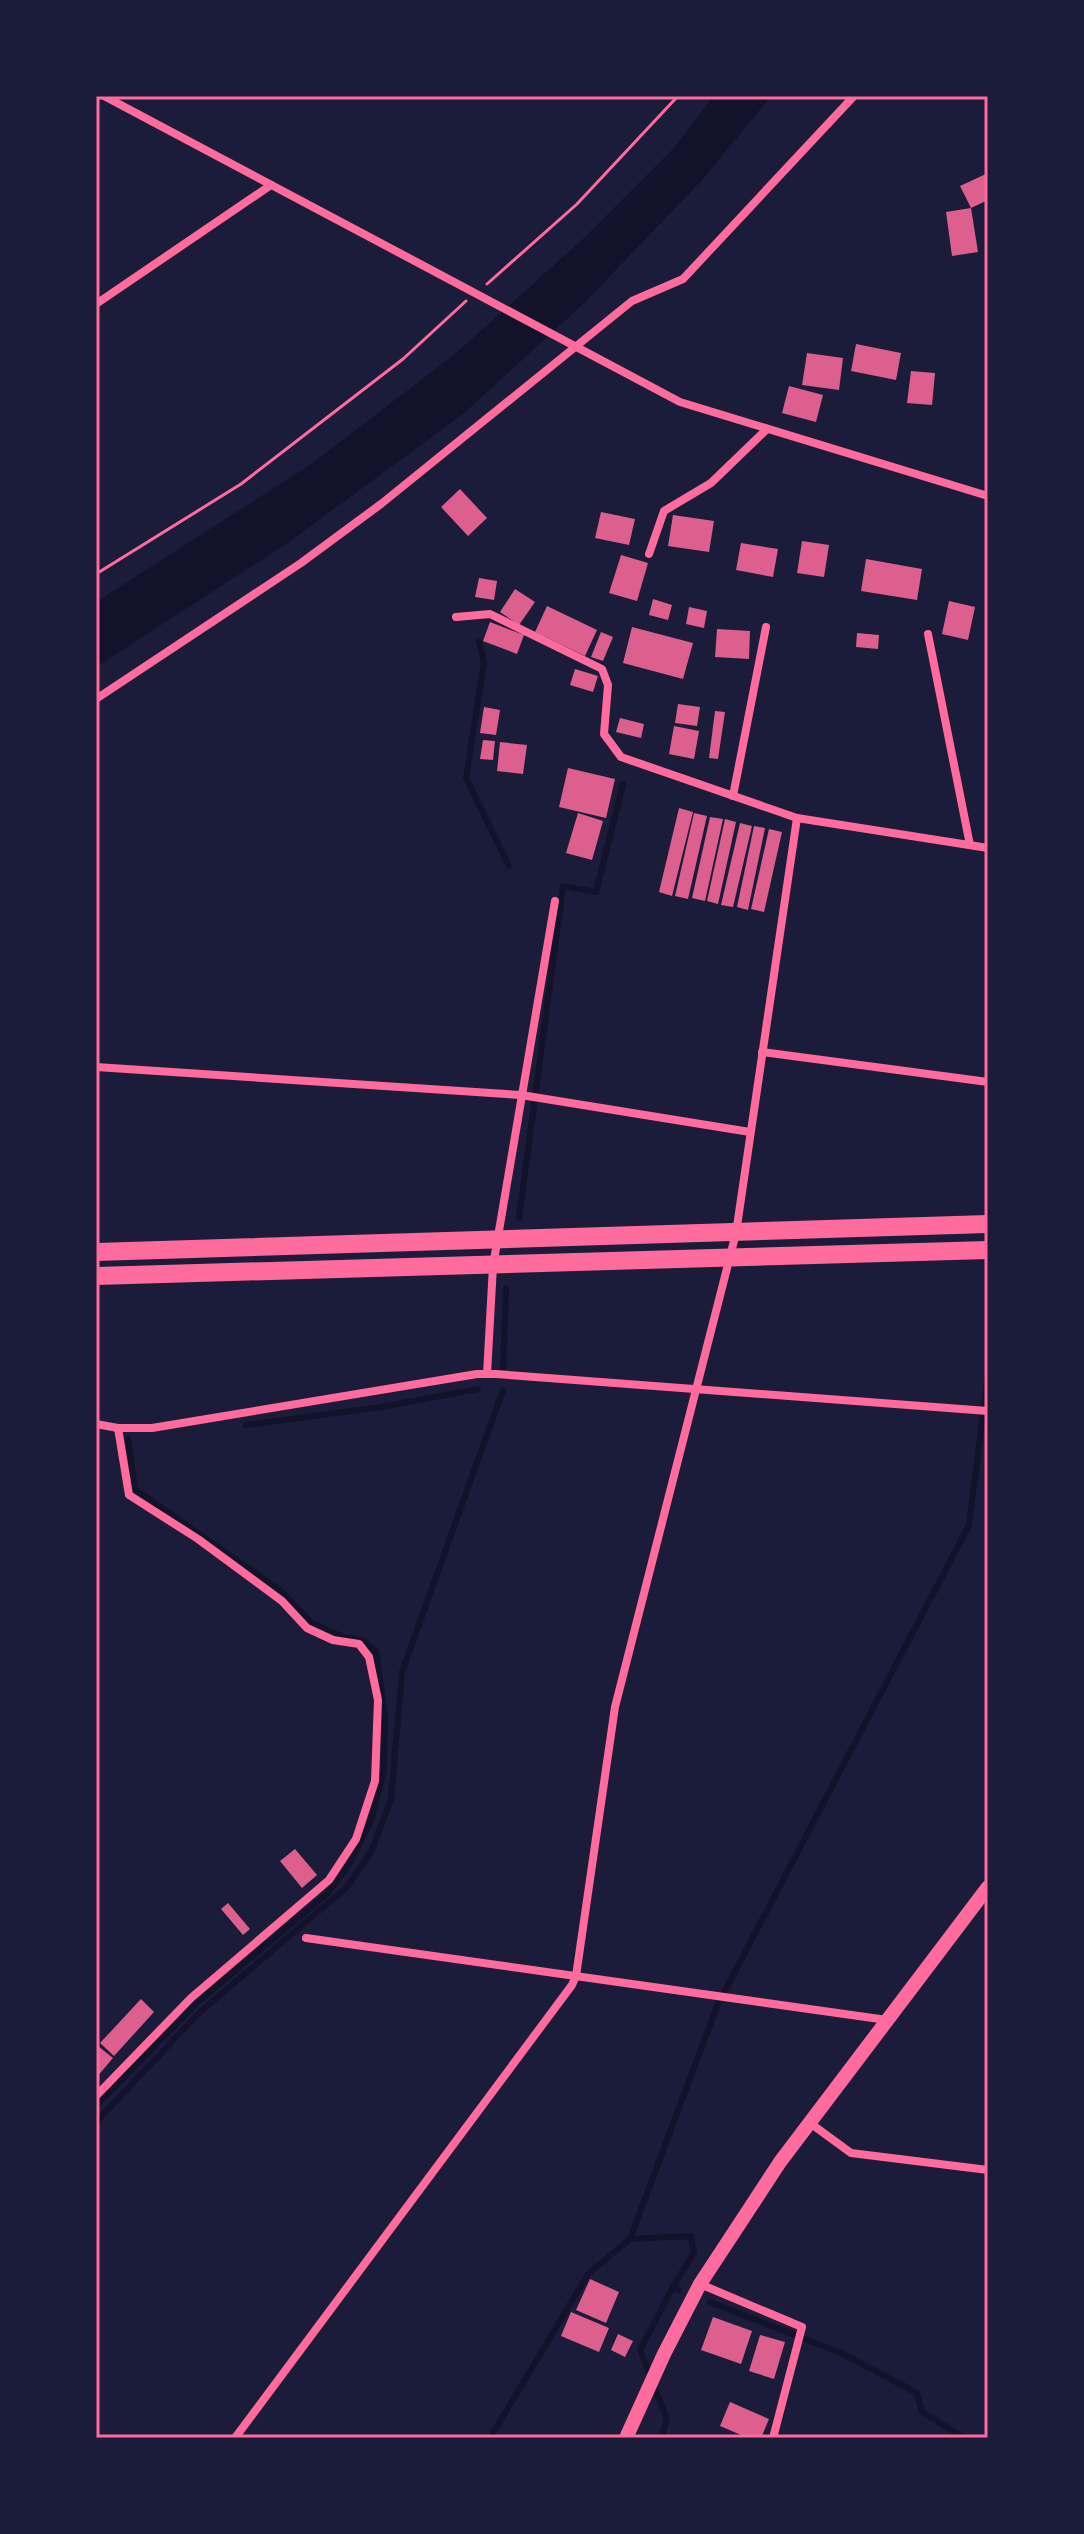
<svg xmlns="http://www.w3.org/2000/svg" width="1084" height="2534" viewBox="0 0 1084 2534" font-family="Signika,sans-serif">
<rect width="100%" height="100%" fill="#1b1b3a"/>
<path fill="#12122b" d="M 714,96 L 771,96 L 703,179 L 582,305 L 463,414 L 289,542 L 96,667 L 96,602 L 310,465 L 455,354 L 582,240 L 672,150 Z"/>
<g fill="none" stroke-linecap="round" stroke-linejoin="round">
<g stroke="#12122b" stroke-width="6">
<path d="M 479,641 L 484,662 L 466,778 L 509,866"/>
<path d="M 519,1218 L 563,886 L 596,892 L 623,784"/>
<path d="M 503,1369 L 506,1288"/>
<path d="M 246,1425 L 381,1407 L 478,1389"/>
<path d="M 96,2106 L 198,2002 L 327,1894 L 350,1863 L 372,1818 L 384,1769 L 385,1716 L 376,1651 L 364,1641 L 343,1637 L 313,1624 L 281,1591 L 135,1489 L 128,1439"/>
<path d="M 96,2122 L 199,2013 L 347,1887 L 372,1850 L 391,1799 L 402,1672 L 503,1390"/>
<path d="M 679,2290 L 673,2287 L 694,2252 L 691,2236 L 630,2239 L 717,2006 L 969,1525 L 988,1374"/>
<path d="M 710,2302 L 841,2353 L 917,2393 L 922,2412 L 965,2438"/>
<path d="M 490,2438 L 588,2274 L 630,2239"/>
<path d="M 661,2438 L 667,2419 L 640,2350 L 673,2287"/>
</g>
</g>
<g fill="#dd5f8e">
<path d="M 988,173 L 988,200 L 971,208 L 960,186 Z"/>
<path d="M 971,208 L 978,252 L 952,256 L 946,212 Z"/>
<path d="M 856,344 L 901,353 L 896,380 L 851,371 Z"/>
<path d="M 807,353 L 843,358 L 839,390 L 802,385 Z"/>
<path d="M 911,371 L 935,373 L 932,405 L 907,403 Z"/>
<path d="M 789,386 L 823,395 L 816,422 L 782,413 Z"/>
<path d="M 460,489 L 487,518 L 468,536 L 441,507 Z"/>
<path d="M 601,512 L 635,519 L 629,545 L 595,538 Z"/>
<path d="M 673,515 L 714,521 L 709,552 L 668,546 Z"/>
<path d="M 802,541 L 829,545 L 824,577 L 797,573 Z"/>
<path d="M 741,543 L 778,549 L 773,577 L 736,570 Z"/>
<path d="M 621,555 L 648,563 L 637,601 L 609,593 Z"/>
<path d="M 866,559 L 922,569 L 917,600 L 861,591 Z"/>
<path d="M 479,578 L 497,581 L 494,600 L 475,597 Z"/>
<path d="M 515,589 L 535,602 L 519,625 L 500,612 Z"/>
<path d="M 653,599 L 672,605 L 668,620 L 649,615 Z"/>
<path d="M 949,601 L 975,607 L 968,640 L 942,634 Z"/>
<path d="M 547,606 L 597,630 L 585,656 L 535,632 Z"/>
<path d="M 689,607 L 707,611 L 704,628 L 686,624 Z"/>
<path d="M 490,622 L 524,635 L 517,654 L 483,641 Z"/>
<path d="M 632,627 L 693,643 L 683,679 L 623,663 Z"/>
<path d="M 717,629 L 750,631 L 749,659 L 715,657 Z"/>
<path d="M 601,632 L 613,637 L 603,661 L 591,657 Z"/>
<path d="M 857,633 L 879,635 L 878,649 L 856,647 Z"/>
<path d="M 575,669 L 598,676 L 593,692 L 570,685 Z"/>
<path d="M 678,704 L 700,707 L 697,726 L 675,723 Z"/>
<path d="M 484,707 L 500,710 L 496,735 L 480,733 Z"/>
<path d="M 715,711 L 725,712 L 718,759 L 709,758 Z"/>
<path d="M 620,718 L 644,724 L 641,738 L 616,732 Z"/>
<path d="M 674,726 L 699,731 L 694,759 L 669,754 Z"/>
<path d="M 483,740 L 495,741 L 493,760 L 480,759 Z"/>
<path d="M 500,742 L 527,745 L 523,774 L 497,771 Z"/>
<path d="M 568,768 L 615,779 L 606,818 L 559,807 Z"/>
<path d="M 679,808 L 693,812 L 672,896 L 659,892 Z"/>
<path d="M 578,813 L 603,821 L 592,860 L 566,853 Z"/>
<path d="M 694,813 L 707,816 L 688,899 L 675,896 Z"/>
<path d="M 710,817 L 723,819 L 705,901 L 692,898 Z"/>
<path d="M 725,819 L 736,822 L 718,904 L 707,901 Z"/>
<path d="M 740,823 L 752,826 L 733,907 L 721,905 Z"/>
<path d="M 754,826 L 765,828 L 748,910 L 737,907 Z"/>
<path d="M 769,829 L 782,832 L 764,912 L 751,909 Z"/>
<path d="M 295,1849 L 317,1875 L 302,1888 L 280,1861 Z"/>
<path d="M 228,1903 L 250,1929 L 243,1935 L 221,1909 Z"/>
<path d="M 141,1999 L 154,2012 L 114,2056 L 100,2043 Z"/>
<path d="M 98,2046 L 113,2058 L 96,2078 L 96,2048 Z"/>
<path d="M 590,2279 L 619,2292 L 606,2323 L 576,2310 Z"/>
<path d="M 571,2312 L 609,2328 L 599,2352 L 561,2336 Z"/>
<path d="M 713,2317 L 752,2331 L 741,2364 L 701,2350 Z"/>
<path d="M 618,2334 L 633,2341 L 625,2357 L 611,2350 Z"/>
<path d="M 760,2335 L 785,2342 L 774,2379 L 749,2371 Z"/>
<path d="M 730,2402 L 769,2419 L 761,2438 L 748,2438 L 720,2426 Z"/>
</g>
<g fill="none" stroke-linecap="round" stroke-linejoin="round">
<g stroke="#ff6b9d" stroke-width="3">
<path d="M 487,284 L 577,204 L 678,96"/>
<path d="M 96,574 L 241,484 L 403,359 L 466,301"/>
</g>
<g stroke="#ff6b9d" stroke-width="8">
<path d="M 104,96 L 680,402 L 988,496"/>
<path d="M 96,304 L 271,185"/>
<path d="M 649,554 L 664,511 L 711,483 L 767,429"/>
<path d="M 456,617 L 490,614 L 602,669 L 608,685 L 604,734 L 621,757 L 797,818"/>
<path d="M 928,634 L 970,845"/>
<path d="M 96,699 L 301,563 L 381,504 L 632,301 L 683,279 L 854,96"/>
<path d="M 733,796 L 766,627"/>
<path d="M 762,1052 L 988,1082"/>
<path d="M 96,1067 L 521,1095 L 750,1132"/>
<path d="M 487,1374 L 493,1266 L 555,901"/>
<path d="M 96,1424 L 118,1428 L 152,1428 L 477,1374 L 496,1374 L 988,1411"/>
<path d="M 306,1938 L 887,2020"/>
<path d="M 96,2096 L 191,1998 L 329,1880 L 356,1839 L 375,1781 L 378,1700 L 369,1657 L 359,1644 L 333,1640 L 307,1628 L 282,1601 L 198,1539 L 129,1495 L 118,1428"/>
<path d="M 810,2123 L 851,2153 L 988,2170"/>
<path d="M 700,2284 L 802,2327 L 773,2438"/>
<path d="M 235,2438 L 572,1985 L 576,1976 L 615,1707 L 736,1233 L 797,818 L 988,848"/>
</g>
<path stroke="#ff6b9d" stroke-width="14" d="M 626,2438 L 664,2354 L 700,2284 L 780,2162 L 988,1887"/>
<g stroke="#ff6b9d" stroke-width="18">
<path d="M 96,1252 L 988,1224"/>
<path d="M 96,1276 L 988,1250"/>
</g>
</g>
<rect width="1084" height="2534" fill="none" stroke="#1b1b3a" stroke-width="196"/>
<rect x="98" y="98" width="888" height="2338" fill="none" stroke="#ff6b9d" stroke-width="3"/>
</svg>
